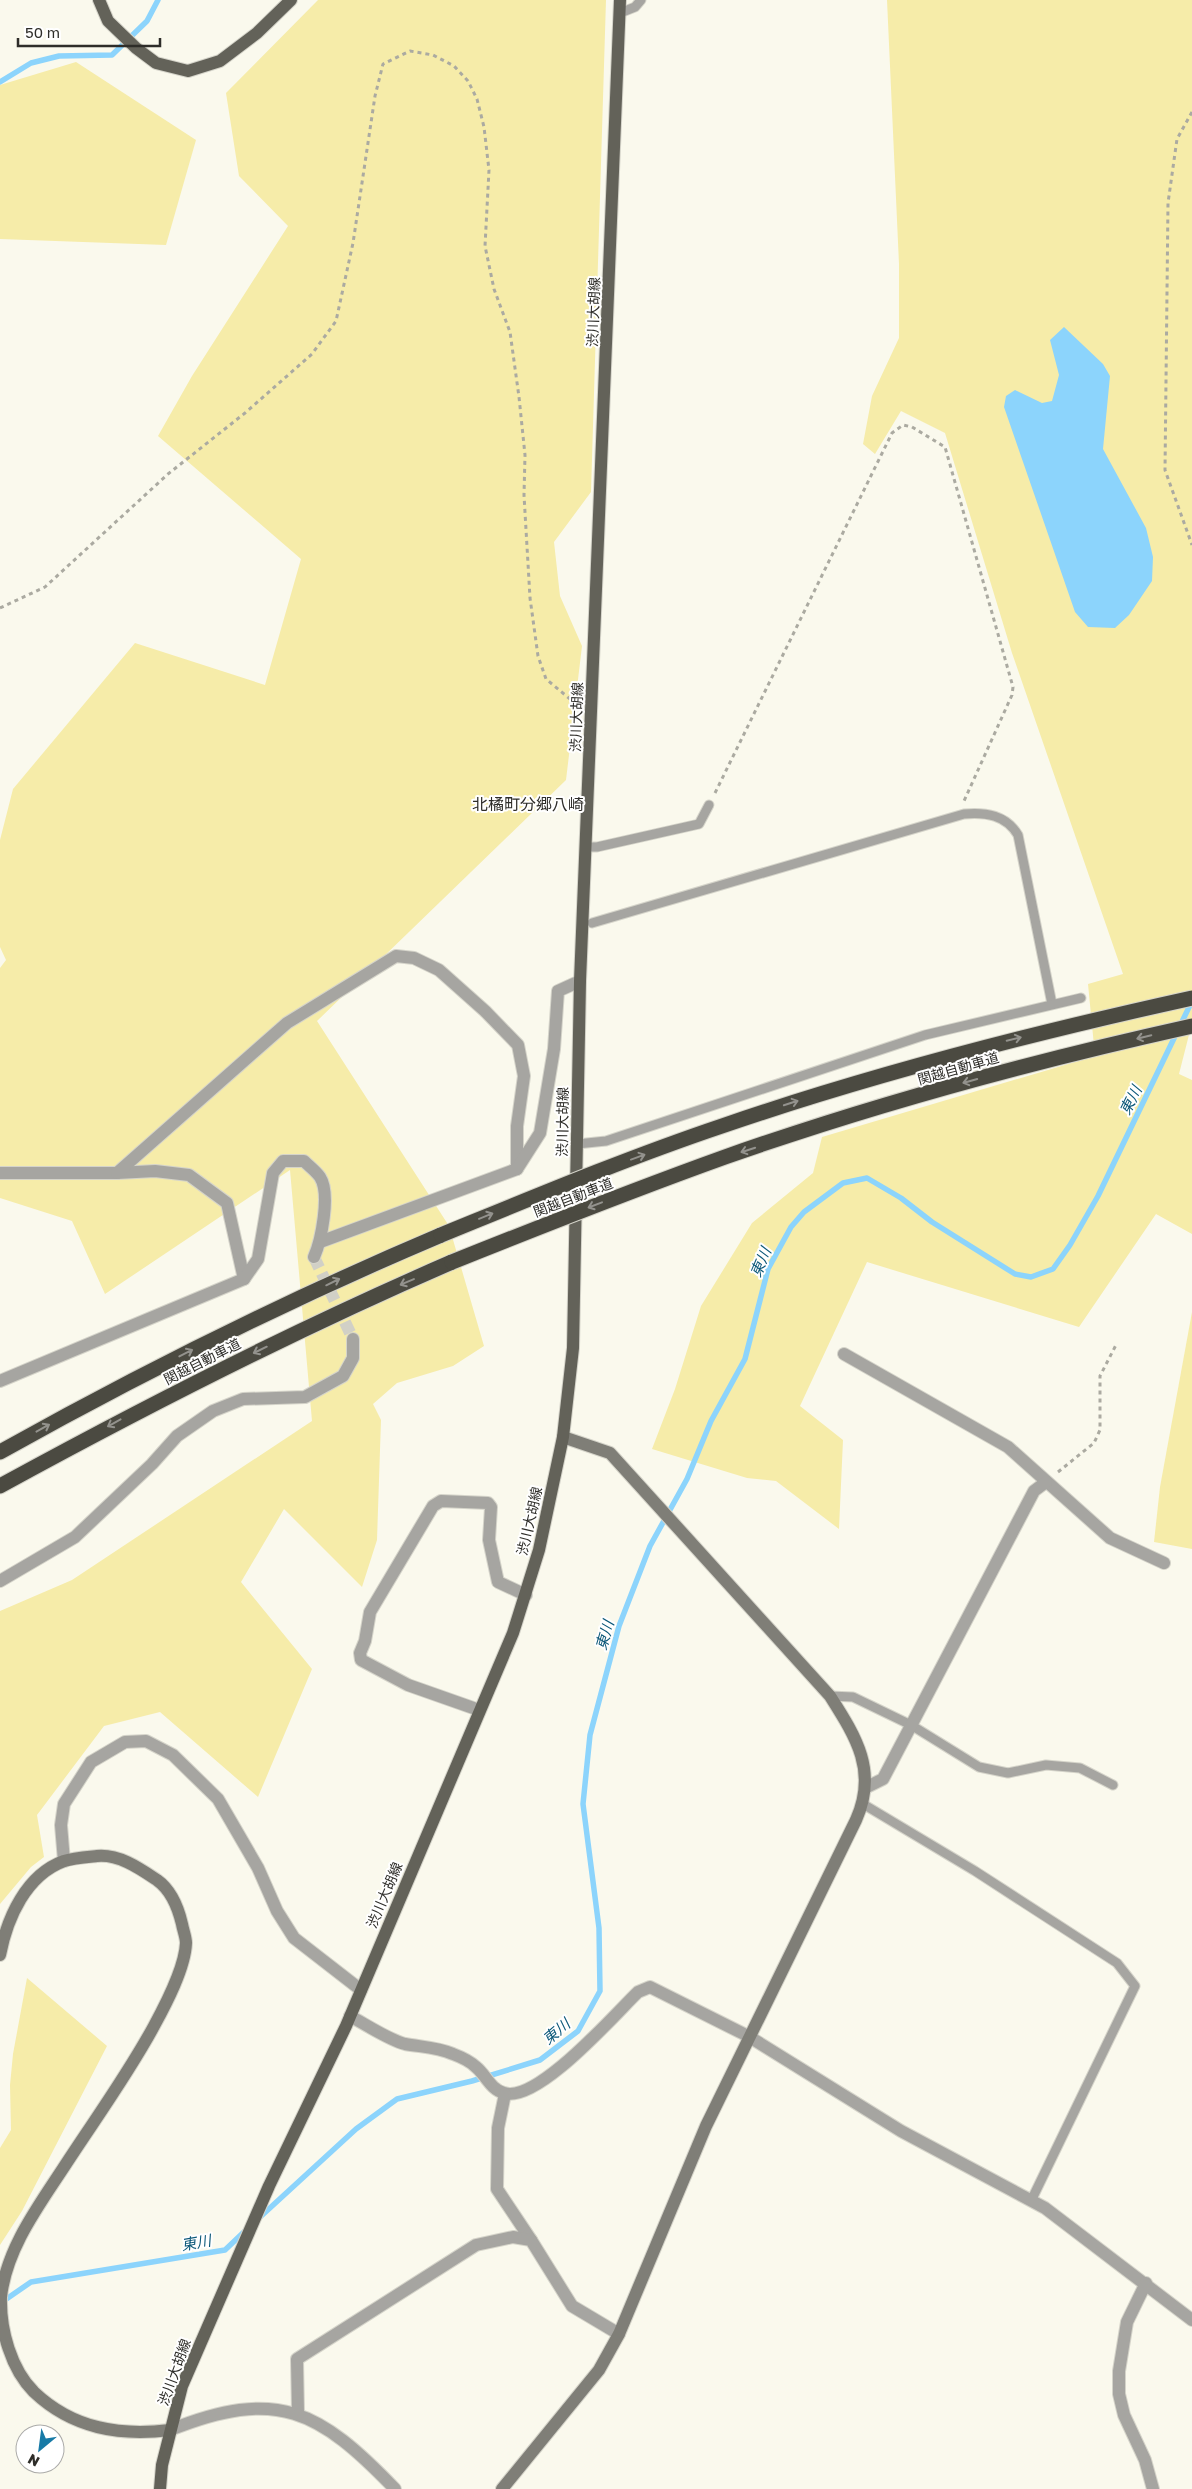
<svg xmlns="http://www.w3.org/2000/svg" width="1192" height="2489" viewBox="0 0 1192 2489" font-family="'Golos Text','Noto Sans JP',sans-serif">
<rect width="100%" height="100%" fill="#faf9ed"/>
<g fill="#f6eca9">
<path d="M 318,0 L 606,0 L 591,492 L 554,542 L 560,596 L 582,646 L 566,780 L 317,1021 L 449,1226 L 484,1346 L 453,1366 L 397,1383 L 373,1404 L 381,1420 L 377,1540 L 362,1587 L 284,1509 L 241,1582 L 312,1669 L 258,1797 L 160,1712 L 104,1726 L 37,1815 L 44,1857 L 31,1867 L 0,1904 L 0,1611 L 72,1580 L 312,1421 L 290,1170 L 105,1294 L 72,1221 L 0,1198 L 0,968 L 6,960 L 0,947 L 0,840 L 13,789 L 135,643 L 265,685 L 301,559 L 158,436 L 192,376 L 288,226 L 239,176 L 226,93 Z"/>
<path d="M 887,0 L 1192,0 L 1192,1023 L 1179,1074 L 1192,1080 L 1192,1234 L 1156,1214 L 1079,1327 L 867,1262 L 800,1406 L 843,1440 L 839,1529 L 776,1481 L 747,1478 L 652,1449 L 675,1389 L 701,1306 L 752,1223 L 813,1173 L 822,1137 L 1095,1056 L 1088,984 L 1123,974 L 1012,653 L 945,433 L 901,411 L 875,454 L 863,444 L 872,396 L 899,338 L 899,264 Z"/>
<path d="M 76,62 L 196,140 L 166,245 L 0,239 L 0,85 Z"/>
<path d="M 1192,1312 L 1192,1549 L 1154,1542 L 1160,1487 Z"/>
<path d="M 27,1978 L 107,2046 L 22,2211 L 0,2245 L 0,2148 L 11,2130 L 10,2085 L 13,2054 Z"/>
</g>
<path fill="#8cd4fc" d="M 1064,327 L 1103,364 L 1110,376 L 1103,449 L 1146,528 L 1153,557 L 1152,581 L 1129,615 L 1115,628 L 1088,627 L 1075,612 L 1004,407 L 1006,396 L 1015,390 L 1042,403 L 1052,401 L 1059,375 L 1050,340 Z"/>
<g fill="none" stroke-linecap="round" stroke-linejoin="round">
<g stroke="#8cd4fc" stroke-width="5.5">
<path d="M 0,82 L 31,63 L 59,56 L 112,55 L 147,21 L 158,0"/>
<path d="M 259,2218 L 356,2129 L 397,2099 L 472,2081 L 540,2060 L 578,2031 L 600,1991 L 599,1928 L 583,1804 L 590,1735 L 619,1626 L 650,1546 L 687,1479 L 711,1421 L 745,1359 L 768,1269 L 791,1227 L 804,1212 L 843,1183 L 867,1178 L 901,1198 L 932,1222 L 1015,1274 L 1031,1277 L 1053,1269 L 1070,1245 L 1098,1196 L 1192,1001"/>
<path d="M 2,2302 L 31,2282 L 225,2250 L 246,2230"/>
</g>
<path stroke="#d1d0c6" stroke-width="12" stroke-dasharray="12 6" stroke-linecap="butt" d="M 314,1257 L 353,1339"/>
<defs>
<g id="lane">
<path d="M 620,13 L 635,7 L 641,0"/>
<path d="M 586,847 L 597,847 L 699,824 L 709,805"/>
<path d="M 592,923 L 964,814 C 986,812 1006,815 1018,835 L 1052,1004"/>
<path d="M 577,1144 L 606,1141 L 925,1035 L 1081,998"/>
<path d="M 830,1696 L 853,1697 L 911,1725 L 979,1767 L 1008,1773 L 1046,1765 L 1080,1768 L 1113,1785"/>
<path d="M 863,1804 L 975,1871 L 1117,1963 L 1135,1986 L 1031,2201"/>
</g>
<g id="street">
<path d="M 0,1173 L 117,1173 L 155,1171 L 189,1175 L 227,1203 L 244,1279"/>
<path d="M 117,1173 L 287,1023 L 396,956 L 414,958 L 439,970 L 485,1011 L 518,1045 L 524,1076 L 517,1126 L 517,1169"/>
<path d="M 320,1242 L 517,1169 L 540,1133 L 554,1049 L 558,991 L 580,981"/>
<path d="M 844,1354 L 1008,1447 L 1110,1538 L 1164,1563"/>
<path d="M 0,1381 L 244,1279 L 258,1259 L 273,1173 L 283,1161 L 304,1161 C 309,1166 316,1171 320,1177 C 331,1194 321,1241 314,1257"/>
<path d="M 0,1581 L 75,1537 L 152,1464 L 177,1436 L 213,1411 L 243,1399 L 305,1397 L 343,1376 L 353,1358 L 353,1339"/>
<path d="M 479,1710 L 408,1685 L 361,1660 L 360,1653 L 365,1641 L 370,1612 L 433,1506 L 441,1501 L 488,1503 L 491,1507 L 489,1540 L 498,1582 L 526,1595"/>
<path d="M 865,1788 L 883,1779 L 1034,1491 L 1046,1482"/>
<path d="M 64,1861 L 61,1825 L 64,1804 L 91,1762 L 125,1742 L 146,1741 L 173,1755 L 218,1799 L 258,1868 L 277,1911 L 294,1938 L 361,1990"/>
<path d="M 350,2016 C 365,2024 389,2040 405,2044 C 421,2047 437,2047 453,2054 C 461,2057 470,2061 476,2067 C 486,2075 490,2089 504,2093 C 537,2104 615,2014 638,1992 L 650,1987 L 748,2036 L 901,2131 L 1045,2208 L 1192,2320"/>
<path d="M 505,2094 L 498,2128 L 497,2189 L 531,2240"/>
<path d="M 1146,2283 L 1127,2322 L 1119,2371 L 1119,2394 L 1124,2415 L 1145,2460 L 1153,2489"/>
<path d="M 298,2413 L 297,2359 L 476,2245 L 513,2237 L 531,2240 L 572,2306 L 619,2334"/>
<path d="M 170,2430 C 277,2387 319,2410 395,2489"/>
</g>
<g id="secondary">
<path d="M 0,1955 C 7,1918 26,1875 64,1861 C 73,1858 87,1857 97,1856 C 119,1854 139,1868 157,1880 C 171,1890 178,1907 182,1924 C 183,1930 186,1937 186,1943 C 185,1968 166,2004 154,2026 C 127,2076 93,2122 62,2170 C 37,2208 6,2250 1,2297 C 0,2330 11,2369 34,2392 C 73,2429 120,2436 170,2430"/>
<path d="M 502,2489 L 599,2370 L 619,2334 L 706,2126 L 856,1820 C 878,1771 856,1737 830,1696 L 610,1453 L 563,1437"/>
</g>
<g id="primary">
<path d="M 99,0 L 108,21 L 136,48 L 156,63 L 188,71 L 220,61 L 257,33 L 291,0"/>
<path d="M 160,2489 L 162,2465 L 182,2386 L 269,2186 L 346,2026 L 513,1633 L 539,1550 L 563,1437 L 573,1348 L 580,981 L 620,0"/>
</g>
<g id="highway">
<path d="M 0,1452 C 143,1372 290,1299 441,1235"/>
<path d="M 0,1486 C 148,1405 297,1329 452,1262"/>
</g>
</defs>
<use href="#lane" stroke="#d5d4ca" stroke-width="11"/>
<use href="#street" stroke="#d5d4ca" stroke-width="14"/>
<use href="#secondary" stroke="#d5d4ca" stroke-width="14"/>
<use href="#primary" stroke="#d5d4ca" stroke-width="14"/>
<use href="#highway" stroke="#d5d4ca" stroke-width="17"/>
<g stroke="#abaaa1" stroke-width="3" stroke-dasharray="4 4" stroke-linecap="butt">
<path d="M 1192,112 L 1177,139 L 1168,203 L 1165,470 L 1192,545"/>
<path d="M 0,608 L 45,587 L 168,474 L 245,413 L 312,354 L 336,321 L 353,243 L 375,96 L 383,64 L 410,51 L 433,55 L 454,66 L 468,81 L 477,99 L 484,127 L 489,170 L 485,246 L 494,289 L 510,332 L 519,397 L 525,455 L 524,495 L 530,598 L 538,656 L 546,679 L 576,704"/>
<path d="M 715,793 L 892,433 L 903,425 L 912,427 L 945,447 L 1013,687 L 1012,695 L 964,801"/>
<path d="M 1058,1472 L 1094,1443 L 1100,1430 L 1100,1376 L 1117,1343"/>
</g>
<use href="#lane" stroke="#a6a5a1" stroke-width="9"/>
<use href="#street" stroke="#a6a5a1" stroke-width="12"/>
<use href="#secondary" stroke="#7f7e77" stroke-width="12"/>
<use href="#primary" stroke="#636259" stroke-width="12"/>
<use href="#highway" stroke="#4b4a41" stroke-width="15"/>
<defs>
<g id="highway-bridge">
<path d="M 441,1235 C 534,1197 627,1158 722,1126 C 876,1073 1033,1033 1192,998"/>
<path d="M 452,1262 C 542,1226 633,1190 725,1157 C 878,1103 1034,1061 1192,1026"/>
</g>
</defs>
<use href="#highway-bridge" stroke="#d5d4ca" stroke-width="17" stroke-linecap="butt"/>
<use href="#highway-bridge" stroke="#4b4a41" stroke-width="15"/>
</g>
<defs><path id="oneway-shaft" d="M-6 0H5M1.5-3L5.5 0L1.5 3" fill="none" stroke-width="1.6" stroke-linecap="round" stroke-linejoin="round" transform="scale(1.25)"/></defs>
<g stroke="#93928d">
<use href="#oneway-shaft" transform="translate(1144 1037) rotate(167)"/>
<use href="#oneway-shaft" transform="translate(1014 1039) rotate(-14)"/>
<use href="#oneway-shaft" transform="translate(970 1081) rotate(164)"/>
<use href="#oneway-shaft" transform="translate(791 1103) rotate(-18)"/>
<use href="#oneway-shaft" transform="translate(748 1150) rotate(162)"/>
<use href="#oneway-shaft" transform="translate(638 1157) rotate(-20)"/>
<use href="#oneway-shaft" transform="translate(595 1205) rotate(159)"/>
<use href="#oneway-shaft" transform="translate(486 1216) rotate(-22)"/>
<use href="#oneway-shaft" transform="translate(333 1282) rotate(-26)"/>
<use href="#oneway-shaft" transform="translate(407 1282) rotate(157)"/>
<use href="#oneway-shaft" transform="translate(260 1350) rotate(154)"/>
<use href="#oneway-shaft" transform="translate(186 1353) rotate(-27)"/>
<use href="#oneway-shaft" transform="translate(114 1423) rotate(151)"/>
<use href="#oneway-shaft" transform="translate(43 1428) rotate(-29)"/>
</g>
<g text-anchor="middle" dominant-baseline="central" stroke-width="4" stroke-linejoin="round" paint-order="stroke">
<g font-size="14" fill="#2e2d29" stroke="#fff">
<text transform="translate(593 312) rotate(-88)">渋川大胡線</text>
<text transform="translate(576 717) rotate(-88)">渋川大胡線</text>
<text transform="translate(958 1068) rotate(-16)">関越自動車道</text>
<text transform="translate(562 1122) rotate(-89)">渋川大胡線</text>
<text transform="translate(573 1197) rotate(-21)">関越自動車道</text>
<text transform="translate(202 1361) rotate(-27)">関越自動車道</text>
<text transform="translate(529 1521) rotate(-77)">渋川大胡線</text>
<text transform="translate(384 1895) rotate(-67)">渋川大胡線</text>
<text transform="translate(174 2372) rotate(-70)">渋川大胡線</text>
</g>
<g font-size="15" font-style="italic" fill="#0c5879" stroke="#fff">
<text transform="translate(1130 1100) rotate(-64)">東川</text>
<text transform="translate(760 1262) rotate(-67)">東川</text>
<text transform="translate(604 1635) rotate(-74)">東川</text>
<text transform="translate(556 2031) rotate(-40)">東川</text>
<text transform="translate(196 2242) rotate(-10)">東川</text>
</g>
<g font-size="16" fill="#2e2d29" stroke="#fff">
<text x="528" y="804">北橘町分郷八崎</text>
</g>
</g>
<g transform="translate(40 2449) rotate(209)"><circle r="24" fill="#ffffff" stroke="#ababa9"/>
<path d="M0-4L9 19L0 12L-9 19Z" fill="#177aa6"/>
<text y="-8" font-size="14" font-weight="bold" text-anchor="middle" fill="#2e2d29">N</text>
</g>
<path d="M18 38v8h142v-8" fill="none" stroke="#2e2d29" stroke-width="2.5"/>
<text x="25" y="38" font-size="15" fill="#2e2d29" stroke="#ffffff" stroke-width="4" paint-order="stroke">50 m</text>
</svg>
